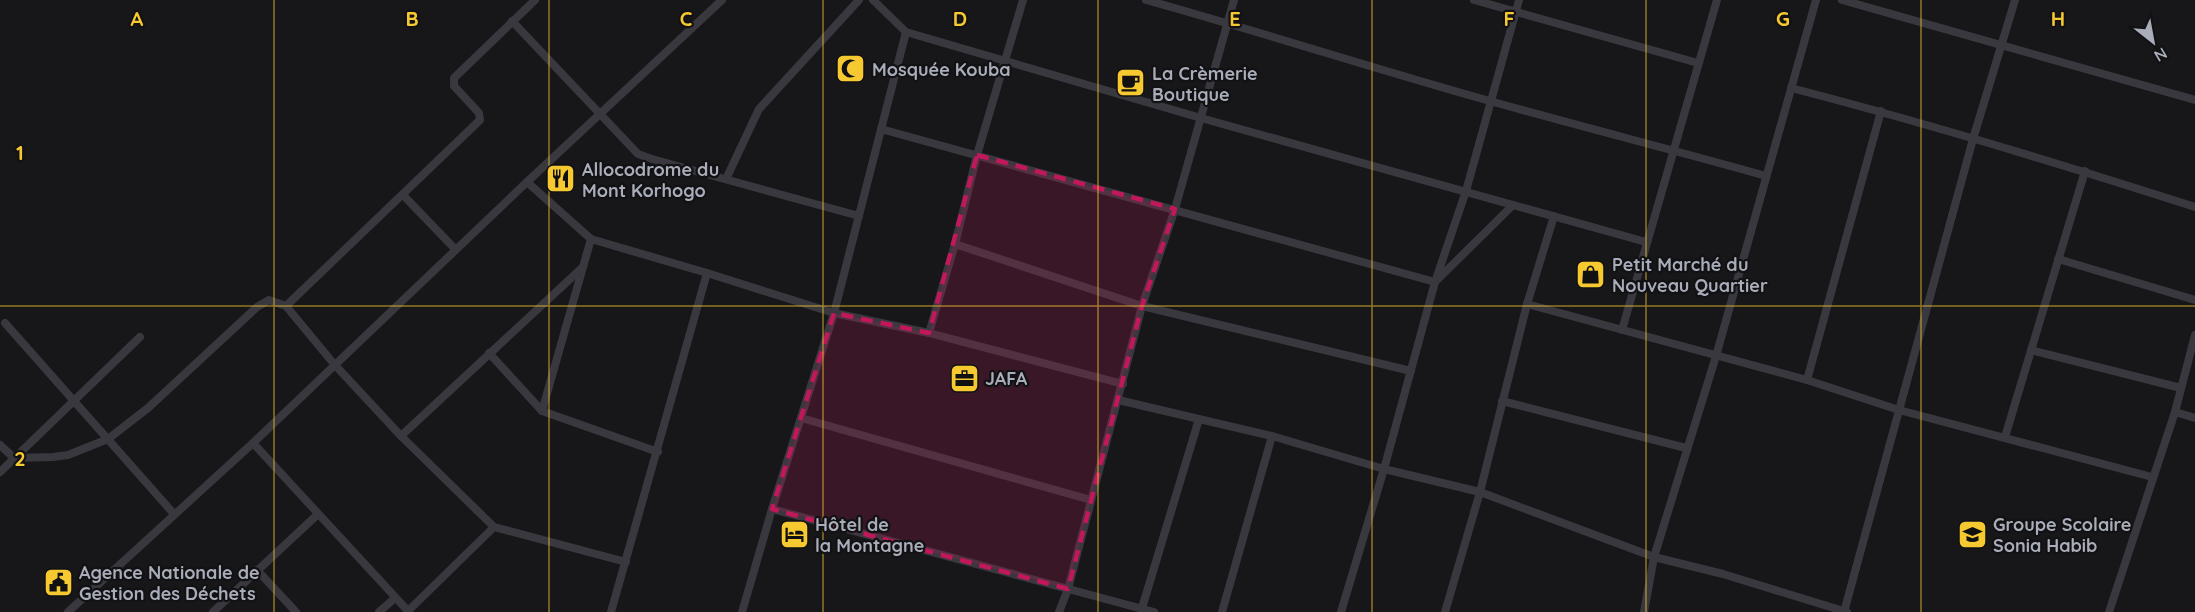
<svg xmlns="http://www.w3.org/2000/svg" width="2195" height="612" viewBox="0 0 2195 612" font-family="Quicksand,sans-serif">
<rect width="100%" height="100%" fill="#171719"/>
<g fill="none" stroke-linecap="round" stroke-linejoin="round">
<g stroke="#38383e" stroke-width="8">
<path d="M 873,0 L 906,32 L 1201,118 L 1646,242"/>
<path d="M 1146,0 C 1261,32 1375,69 1490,101 C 1582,127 1674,150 1766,176"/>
<path d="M 1474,0 L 1698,63"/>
<path d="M 1842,0 L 2195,100"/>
<path d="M 512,21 L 638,154 L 652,159 L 859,216"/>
<path d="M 1791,88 C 1927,123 2061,164 2195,207"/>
<path d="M 881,129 L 1435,282 L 1513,205"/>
<path d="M 726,179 L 759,109 L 859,0"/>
<path d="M 527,182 L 591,239 L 707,273 L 834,313 L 929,333 L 1123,384"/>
<path d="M 403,195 L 455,249"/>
<path d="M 955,244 L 1142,306 L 1411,371"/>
<path d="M 2058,259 L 2195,300"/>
<path d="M 1527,304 L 1807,380 L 1899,410 L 2152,477"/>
<path d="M 286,306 L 480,120 L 479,113 L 454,86 L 454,78 L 535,0"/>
<path d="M 5,323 L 174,514"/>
<path d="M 1622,330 L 1717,0"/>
<path d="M 929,333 L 955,244 L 977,155 L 1023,0"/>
<path d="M 2031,350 L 2181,388"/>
<path d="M 489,353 L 542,411 L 658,452"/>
<path d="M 1807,380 L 1881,111"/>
<path d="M 1118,400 L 1272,436 L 1384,469 L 1480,492 L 1654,557 L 1723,574 L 1847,612"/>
<path d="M 1502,401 L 1686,448"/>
<path d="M 542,411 L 591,239"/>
<path d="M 2175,412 L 2195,418"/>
<path d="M 801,418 L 1091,500"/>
<path d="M 401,436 L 583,267"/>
<path d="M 2005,437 L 2085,171"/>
<path d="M 253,443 L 409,612"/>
<path d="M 0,445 L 14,458 L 53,457 L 68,455 L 108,439 L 148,408 L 257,307 L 269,300 L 286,306 L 334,364 L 401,436 L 494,527"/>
<path d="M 0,472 L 140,337"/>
<path d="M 772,509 L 1154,612"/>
<path d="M 257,570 L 296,612"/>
<path d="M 1142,608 L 1199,419"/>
<path d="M 408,611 L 494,527 L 626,562"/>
<path d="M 68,612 L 253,443 L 527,182 L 722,0"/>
<path d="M 213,612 L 317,515"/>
<path d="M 379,612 L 395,598"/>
<path d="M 611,612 L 707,273"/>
<path d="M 742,612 L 772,509 L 834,313 L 906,32"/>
<path d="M 1059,612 L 1068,589 L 1142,306 L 1175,209 L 1234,0"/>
<path d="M 1222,612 L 1272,436"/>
<path d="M 1341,612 L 1384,469 L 1435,282 L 1466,191 L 1519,0"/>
<path d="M 1445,612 L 1480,492 L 1527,304 L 1554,216"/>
<path d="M 1644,612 L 1654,557 L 1716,356 L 1816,0"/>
<path d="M 1844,612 L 1973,139 L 2015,0"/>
<path d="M 2109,612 L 2175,412 L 2195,335"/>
</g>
</g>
<path fill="#c2185b" fill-opacity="0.2" stroke="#c2185b" stroke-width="4.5" stroke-dasharray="12 8" stroke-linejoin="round" d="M 977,155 L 1175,209 L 1142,306 L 1068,589 L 772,509 L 834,313 L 929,333 Z"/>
<path fill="none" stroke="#f7c931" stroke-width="1.5" stroke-opacity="0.55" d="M 274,0 L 274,612M 549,0 L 549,612M 823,0 L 823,612M 1098,0 L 1098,612M 1372,0 L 1372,612M 1646,0 L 1646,612M 1921,0 L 1921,612M 0,306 L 2195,306"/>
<defs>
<symbol id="mosque-square" viewBox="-11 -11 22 22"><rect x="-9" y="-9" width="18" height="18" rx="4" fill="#f7c931" stroke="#121214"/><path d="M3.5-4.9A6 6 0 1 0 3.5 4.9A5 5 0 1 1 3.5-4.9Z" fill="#111"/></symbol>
<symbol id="cafe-square" viewBox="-11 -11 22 22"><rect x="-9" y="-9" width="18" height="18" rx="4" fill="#f7c931" stroke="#121214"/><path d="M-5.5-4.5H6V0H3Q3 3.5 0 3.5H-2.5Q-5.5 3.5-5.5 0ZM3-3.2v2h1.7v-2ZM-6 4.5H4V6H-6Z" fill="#111"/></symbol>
<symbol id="restaurant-square" viewBox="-11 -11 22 22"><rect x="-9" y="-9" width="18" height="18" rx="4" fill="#f7c931" stroke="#121214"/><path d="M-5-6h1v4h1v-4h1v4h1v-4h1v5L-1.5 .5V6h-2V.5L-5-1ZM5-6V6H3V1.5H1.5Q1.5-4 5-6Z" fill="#111"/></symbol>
<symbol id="shop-square" viewBox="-11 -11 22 22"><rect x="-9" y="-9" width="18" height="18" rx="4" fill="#f7c931" stroke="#121214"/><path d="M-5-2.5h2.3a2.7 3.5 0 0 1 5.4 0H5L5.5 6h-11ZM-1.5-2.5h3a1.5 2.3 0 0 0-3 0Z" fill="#111"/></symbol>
<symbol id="office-square" viewBox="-11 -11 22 22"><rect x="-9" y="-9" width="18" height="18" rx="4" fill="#f7c931" stroke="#121214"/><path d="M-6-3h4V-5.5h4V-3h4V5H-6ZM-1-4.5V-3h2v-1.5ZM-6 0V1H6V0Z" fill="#111"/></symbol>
<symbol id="hotel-square" viewBox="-11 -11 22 22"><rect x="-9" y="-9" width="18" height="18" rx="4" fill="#f7c931" stroke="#121214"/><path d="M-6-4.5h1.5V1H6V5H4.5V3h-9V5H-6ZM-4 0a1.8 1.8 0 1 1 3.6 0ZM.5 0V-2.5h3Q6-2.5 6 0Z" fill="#111"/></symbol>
<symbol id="school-square" viewBox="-11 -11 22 22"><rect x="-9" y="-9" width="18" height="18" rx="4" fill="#f7c931" stroke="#121214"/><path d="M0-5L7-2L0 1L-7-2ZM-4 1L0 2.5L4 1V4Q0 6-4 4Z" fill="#111"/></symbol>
<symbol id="civic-square" viewBox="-11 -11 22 22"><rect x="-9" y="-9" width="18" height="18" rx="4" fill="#f7c931" stroke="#121214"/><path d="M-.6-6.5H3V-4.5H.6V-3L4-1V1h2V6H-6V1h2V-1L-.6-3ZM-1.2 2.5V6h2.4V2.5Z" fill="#111"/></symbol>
</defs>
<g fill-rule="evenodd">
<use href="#mosque-square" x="834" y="52" width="33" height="33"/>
<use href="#cafe-square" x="1114" y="66" width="33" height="33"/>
<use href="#restaurant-square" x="544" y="162" width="33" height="33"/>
<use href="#shop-square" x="1574" y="258" width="33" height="33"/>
<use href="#office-square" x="948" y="362" width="33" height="33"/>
<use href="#hotel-square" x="778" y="518" width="33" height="33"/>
<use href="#school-square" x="1956" y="518" width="33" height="33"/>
<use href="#civic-square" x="42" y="566" width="33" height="33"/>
</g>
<g text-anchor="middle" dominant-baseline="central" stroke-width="4.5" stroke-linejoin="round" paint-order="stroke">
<g font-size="18" font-weight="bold" fill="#a9acb9" stroke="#121214" text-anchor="start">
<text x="872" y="69">Mosquée Kouba</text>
<text x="1152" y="73">La Crèmerie<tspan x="1152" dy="21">Boutique</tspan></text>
<text x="582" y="169">Allocodrome du<tspan x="582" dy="21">Mont Korhogo</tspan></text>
<text x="1612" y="264">Petit Marché du<tspan x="1612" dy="21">Nouveau Quartier</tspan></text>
<text x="985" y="378">JAFA</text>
<text x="815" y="524">Hôtel de<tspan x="815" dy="21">la Montagne</tspan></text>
<text x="1993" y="524">Groupe Scolaire<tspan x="1993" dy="21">Sonia Habib</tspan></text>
<text x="79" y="572">Agence Nationale de<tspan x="79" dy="21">Gestion des Déchets</tspan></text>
</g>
</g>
<g font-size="20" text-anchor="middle" font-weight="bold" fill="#f7c931" stroke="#121214" stroke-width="4.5" stroke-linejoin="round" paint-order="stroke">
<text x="137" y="26">A</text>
<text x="412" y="26">B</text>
<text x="686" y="26">C</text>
<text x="960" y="26">D</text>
<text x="1235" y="26">E</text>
<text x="1509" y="26">F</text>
<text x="1783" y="26">G</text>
<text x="2058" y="26">H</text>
<text x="20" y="160">1</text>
<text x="20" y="466">2</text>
</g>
<g transform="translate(2153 42) rotate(149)" stroke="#121214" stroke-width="4.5" paint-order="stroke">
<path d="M0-4.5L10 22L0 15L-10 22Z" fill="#a9acb9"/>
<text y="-9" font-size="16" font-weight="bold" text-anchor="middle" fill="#a9acb9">N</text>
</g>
</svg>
